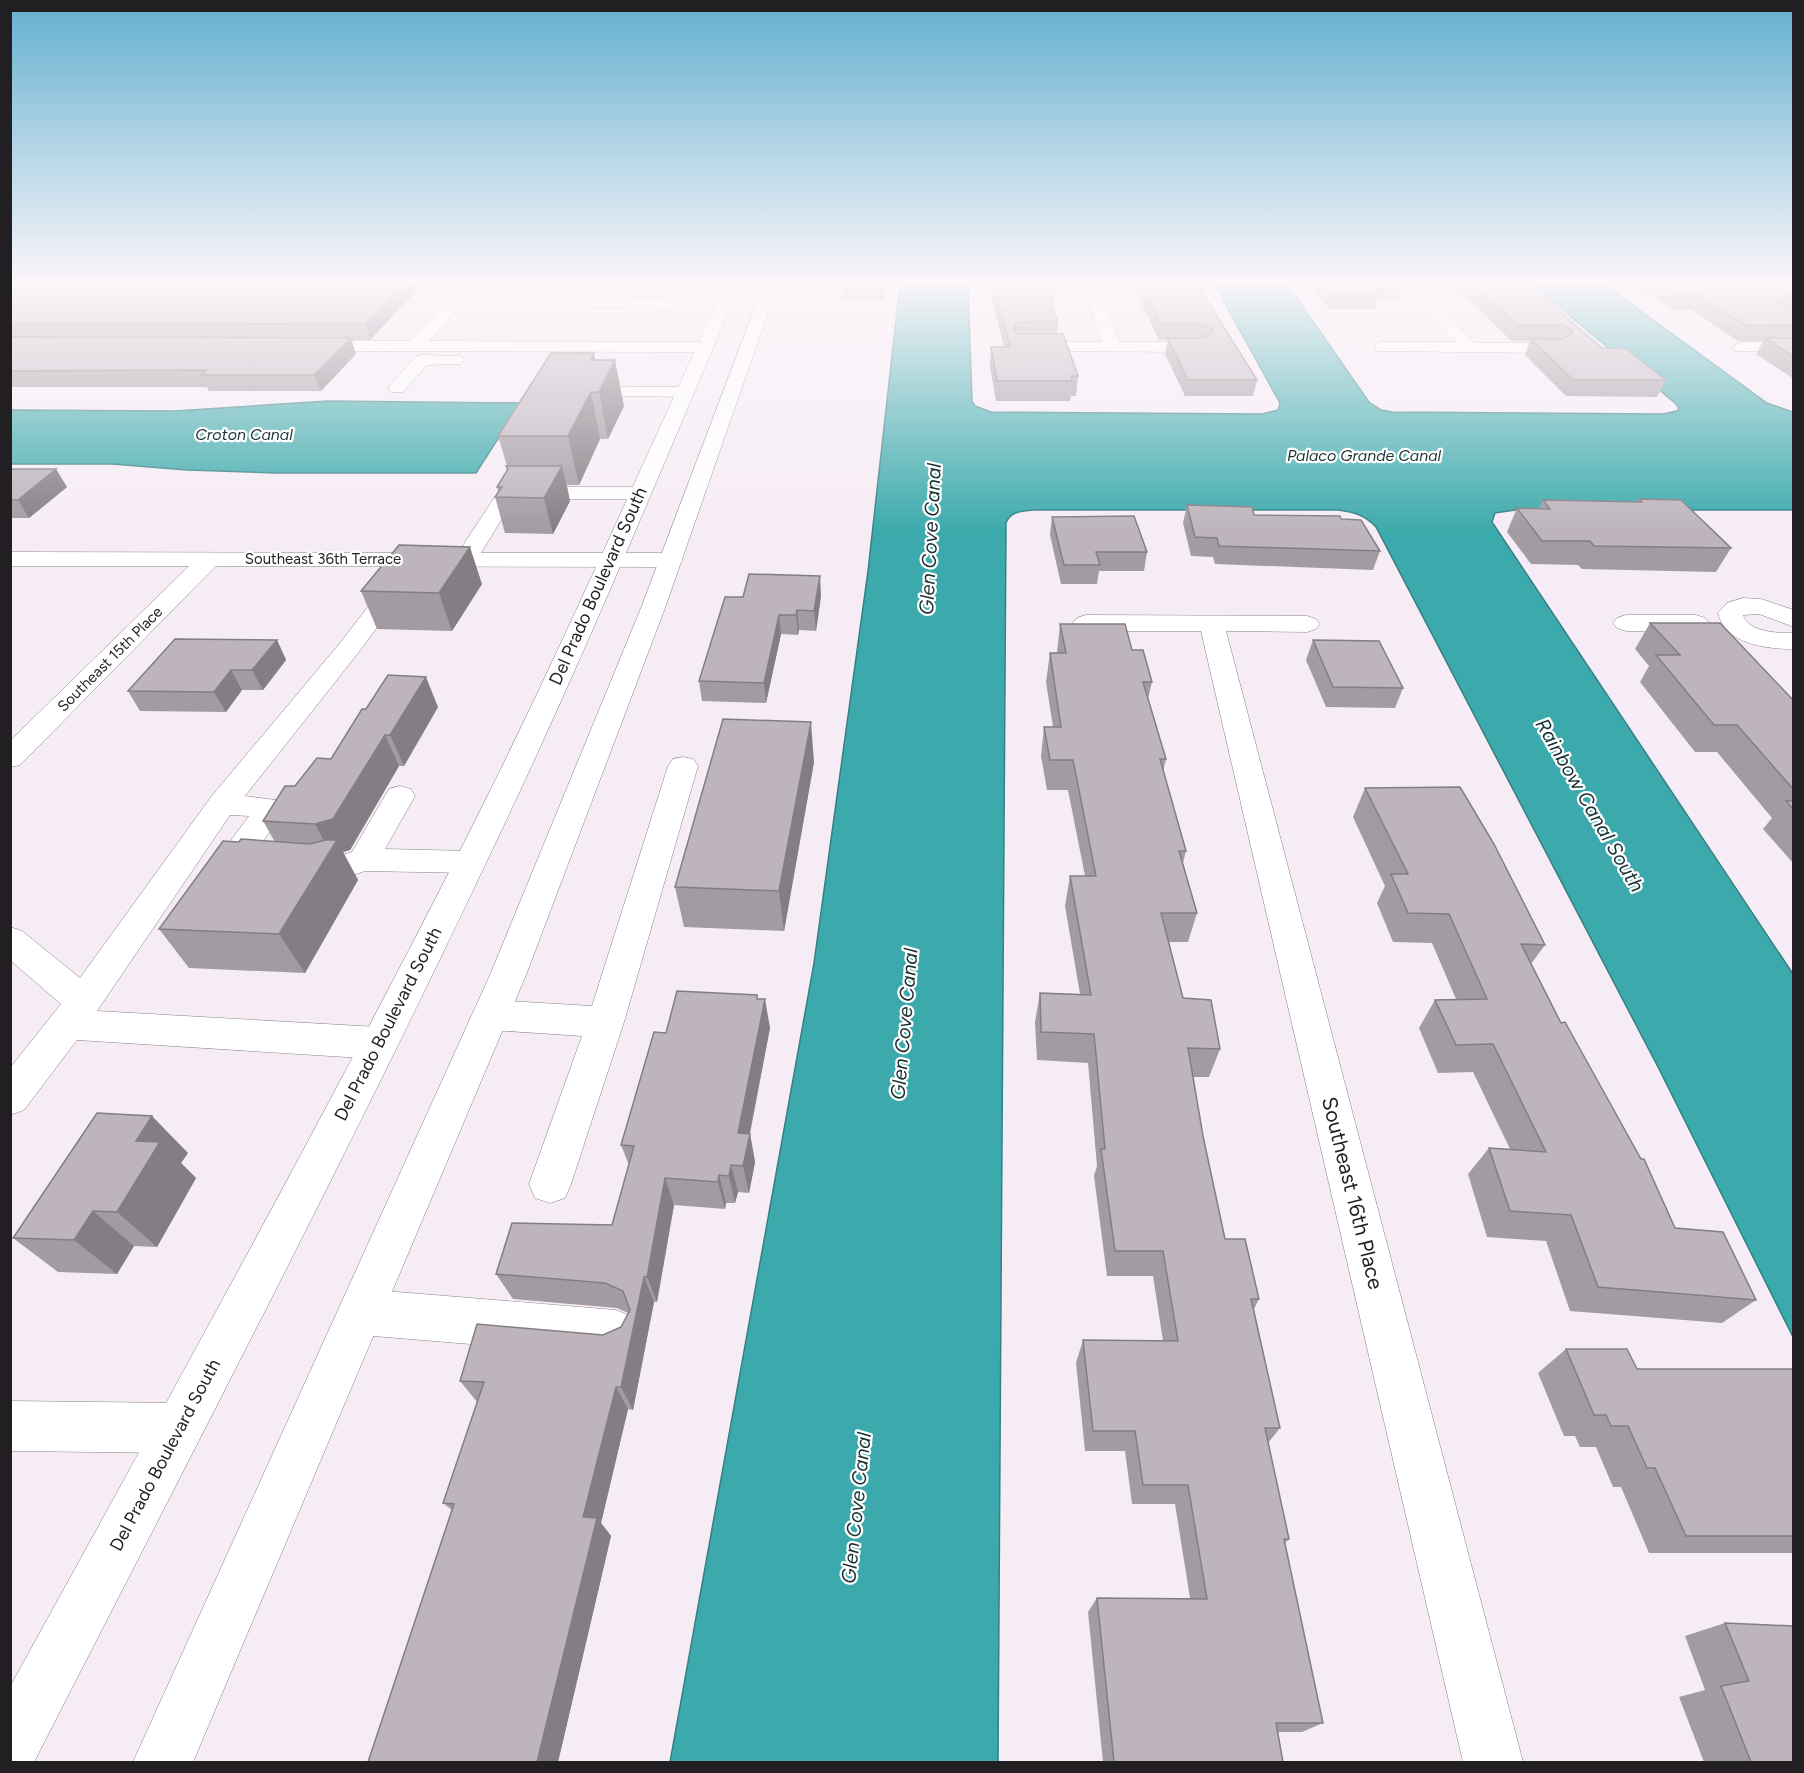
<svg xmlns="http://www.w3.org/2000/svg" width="1804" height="1773" viewBox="0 0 1804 1773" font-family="Figtree,sans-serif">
<rect width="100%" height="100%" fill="#f6ecf5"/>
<g fill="#3caaac" stroke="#348083" stroke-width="1.5">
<path d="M 900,284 L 968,284 L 972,401 L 975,406 L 991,412 L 1262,414 L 1278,410 L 1280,403 L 1214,284 L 1287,284 L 1369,402 L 1381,410 L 1392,412 L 1663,414 L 1677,411 L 1679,408 L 1675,403 L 1531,284 L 1604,284 L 1767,403 L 1793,412 L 1793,510 L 1515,510 L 1495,513 L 1492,522 L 1793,974 L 1793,1337 L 1658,1067 L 1376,527 C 1365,515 1354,512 1338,510 L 1034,510 C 1023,511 1010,511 1006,523 L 998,1762 L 670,1762 L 814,963 L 868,571 Z"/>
<path d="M 328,401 L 521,403 L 476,473 L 276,473 L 187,470 L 112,464 L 11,464 L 10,410 L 175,411 Z"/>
</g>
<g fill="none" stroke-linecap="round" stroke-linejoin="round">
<defs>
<g id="minor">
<path d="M 466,284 L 481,284 L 429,341 L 705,342 L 713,347 L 705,352 L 309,351 L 301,346 L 309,341 L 411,341 Z"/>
<path d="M 674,284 L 730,286 L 737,290 C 730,298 695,295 685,291 L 675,306 L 670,308 L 591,307 L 583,302 L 591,297 L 665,298 Z"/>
<path d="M 811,284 L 825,284 L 822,300 L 812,300 L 809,297 Z"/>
<path d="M 1083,284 L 1097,284 L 1119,342 L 1201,342 L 1209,347 L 1201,352 L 1017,351 L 1015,347 L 1017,343 L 1023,342 L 1102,342 Z"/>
<path d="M 1402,284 L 1417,284 L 1475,343 L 1556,343 L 1564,348 L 1556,353 L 1377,351 L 1375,347 L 1377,343 L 1383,342 L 1456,342 Z"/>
<path d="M 1741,342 L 1794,342 L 1794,352 L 1735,351 L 1733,347 Z"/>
<path d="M 422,355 L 461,356 L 464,360 L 461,364 L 427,365 L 403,392 L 391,392 L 388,388 L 391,384 L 416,356 Z"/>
<path d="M 576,386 L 685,387 L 691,388 L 694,392 L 691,396 L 685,397 L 570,395 L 567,391 L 570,387 Z"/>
<path d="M 507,487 L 640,487 L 647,489 L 651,493 L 647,497 L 640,499 L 514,499 L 481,553 L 671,553 L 679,555 L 683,560 L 679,565 L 671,567 L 216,566 L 20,765 L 10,767 L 10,741 L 189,566 L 10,566 L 10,552 L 458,553 L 500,489 Z"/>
<path d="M 399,575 L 407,577 L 411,582 L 358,653 L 245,796 L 283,801 L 287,808 L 253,855 L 257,856 L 262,864 L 257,872 C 244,876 232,875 219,871 L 214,863 L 249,816 L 230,815 L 97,1011 L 378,1027 L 391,1032 L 397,1043 L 391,1054 L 378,1059 L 77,1040 L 24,1110 L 10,1115 L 10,1068 L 61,1004 L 10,960 L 10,927 L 22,931 L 80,978 L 211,797 L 340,643 L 391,577 Z"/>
<path d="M 1743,598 L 1761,599 L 1794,610 L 1794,627 L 1759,614 L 1743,615 C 1749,633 1778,633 1794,633 L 1794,649 C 1766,649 1725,644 1718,613 L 1727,603 Z"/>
<path d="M 1086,615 L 1307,616 L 1316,619 L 1320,624 L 1316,629 L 1307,632 L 1226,631 L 1523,1762 L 1463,1762 L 1201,631 L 1086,631 L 1077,628 L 1073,623 L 1077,618 Z"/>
<path d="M 1626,615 L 1696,615 L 1705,618 L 1709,623 L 1705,628 L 1696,631 L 1626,631 L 1617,628 L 1613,623 L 1617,618 Z"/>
<path d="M 683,757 L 693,759 L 698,766 L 624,1022 L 571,1184 L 565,1198 L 550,1203 L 535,1198 L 529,1184 L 582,1036 L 491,1030 L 478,1025 L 473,1015 L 478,1005 L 491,1000 L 592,1006 L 668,766 L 673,759 Z"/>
<path d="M 400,786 L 411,789 L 415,796 L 385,849 L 470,851 L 481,854 L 486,862 L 481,870 L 470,873 L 365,871 L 333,882 L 295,876 L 290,868 L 295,860 L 306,857 L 332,858 L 352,852 L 389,789 Z"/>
<path d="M 361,1289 L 616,1310 L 632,1317 L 639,1333 L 632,1349 L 616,1356 L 361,1335 L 345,1328 L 338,1312 L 345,1296 Z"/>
<path d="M 10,1401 L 179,1403 L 196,1411 L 204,1428 L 196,1445 L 179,1453 L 10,1451 Z"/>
</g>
<g id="major">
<path d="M 726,284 L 740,284 C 661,471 583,659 496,842 C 349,1153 190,1457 34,1762 L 10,1762 L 10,1687 C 164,1407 319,1128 464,843 C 557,660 639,470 726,284 Z"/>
<path d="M 764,284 L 778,284 L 665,608 L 526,975 L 193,1762 L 133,1762 L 490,975 L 641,608 Z"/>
</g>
</defs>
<use href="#minor" stroke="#888087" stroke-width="1"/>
<use href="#major" stroke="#888087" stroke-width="1"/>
<use href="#minor" fill="#fff" fill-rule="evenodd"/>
<use href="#major" fill="#fff" fill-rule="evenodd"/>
</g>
<g fill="#a39ba2">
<path d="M 10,284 L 431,284 L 428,287 L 420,287 L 370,340 L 351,340 L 356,354 L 321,391 L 209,391 L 207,387 L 10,387 Z"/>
<path d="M 842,284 L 885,284 L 884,300 L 842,299 Z"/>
<path d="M 991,284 L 1052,284 L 1055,292 L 1053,308 L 1058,321 L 1057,334 L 1078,376 L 1076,396 L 1071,396 L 1070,401 L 996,401 L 990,366 L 991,347 L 1004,347 L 990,291 Z"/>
<path d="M 1132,284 L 1197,284 L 1257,380 L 1253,396 L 1185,396 L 1165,354 L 1168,340 L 1159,340 Z"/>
<path d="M 1310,284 L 1403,284 L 1398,299 L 1378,299 L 1375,309 L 1329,309 Z"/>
<path d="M 1448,284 L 1526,284 L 1602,348 L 1666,380 L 1657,397 L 1566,396 L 1525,355 L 1530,341 L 1511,341 L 1480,310 Z"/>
<path d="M 1633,284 L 1794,284 L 1794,379 L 1756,354 L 1763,341 L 1738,341 L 1692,310 L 1673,310 Z"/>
<path d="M 596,360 L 624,406 L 608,439 L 600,439 L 579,485 L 567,485 L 570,501 L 553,534 L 505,533 L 495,497 L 498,492 L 497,487 L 507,471 L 506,466 L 507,466 L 498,436 Z"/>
<path d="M 10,469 L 67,487 L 29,518 L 10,518 Z"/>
<path d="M 1639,499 L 1731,548 L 1716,572 L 1582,569 L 1578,565 L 1531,564 L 1507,532 L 1517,508 L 1539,509 L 1543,500 L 1637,502 Z"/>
<path d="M 1187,505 L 1254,515 L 1341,519 L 1380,551 L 1373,570 L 1215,564 L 1213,557 L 1191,556 L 1183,523 Z"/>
<path d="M 1052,517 L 1147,552 L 1144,571 L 1099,571 L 1097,584 L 1061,584 L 1050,535 Z"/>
<path d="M 482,584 L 452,631 L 377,629 L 361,591 Z"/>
<path d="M 821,596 L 816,631 L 799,630 L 798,635 L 781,634 L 766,703 L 702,701 L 699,681 L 743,597 Z"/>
<path d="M 1650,623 L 1794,701 L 1794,864 L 1763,829 L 1772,818 L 1717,752 L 1695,752 L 1640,682 L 1649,666 L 1635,649 Z"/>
<path d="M 1060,624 L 1132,650 L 1152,682 L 1148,699 L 1166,759 L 1163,772 L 1186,851 L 1183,863 L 1197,913 L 1188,942 L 1169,942 L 1183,998 L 1220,1049 L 1209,1077 L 1193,1077 L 1203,1136 L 1225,1239 L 1259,1299 L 1254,1309 L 1280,1428 L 1268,1443 L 1289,1539 L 1285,1543 L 1323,1723 L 1302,1732 L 1278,1732 L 1283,1762 L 1103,1762 L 1088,1612 L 1097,1598 L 1190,1598 L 1175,1504 L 1132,1504 L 1125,1451 L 1085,1451 L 1076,1363 L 1083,1340 L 1163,1341 L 1153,1276 L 1107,1276 L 1094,1176 L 1097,1166 L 1088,1063 L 1037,1060 L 1035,1022 L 1040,993 L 1080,994 L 1065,906 L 1070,876 L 1085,876 L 1068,790 L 1047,790 L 1041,756 L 1044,727 L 1053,727 L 1046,682 L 1050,653 L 1057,653 Z"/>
<path d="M 277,640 L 286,660 L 263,690 L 242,690 L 226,712 L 140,711 L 128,691 Z"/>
<path d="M 1313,640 L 1403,688 L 1395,708 L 1326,707 L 1306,660 Z"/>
<path d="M 438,707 L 404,766 L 399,766 L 350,850 L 343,852 L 358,880 L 305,973 L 189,968 L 159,929 L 275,842 L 263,821 L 295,786 L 331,759 Z"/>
<path d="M 814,762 L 784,931 L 684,927 L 675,887 Z"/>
<path d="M 1365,788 L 1545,945 L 1531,964 L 1561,1023 L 1675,1228 L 1756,1300 L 1722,1323 L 1570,1311 L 1546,1241 L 1487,1237 L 1468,1174 L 1489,1148 L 1510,1149 L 1473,1072 L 1438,1073 L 1419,1028 L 1435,1000 L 1456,999 L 1432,943 L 1393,942 L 1377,903 L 1385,886 L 1353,817 Z"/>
<path d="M 758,999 L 770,1028 L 750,1134 L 755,1162 L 749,1193 L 738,1192 L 735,1203 L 726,1203 L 725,1209 L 674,1205 L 657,1302 L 654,1302 L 633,1410 L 628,1409 L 601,1523 L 611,1536 L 558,1762 L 368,1762 L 452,1510 L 443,1503 L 477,1402 L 460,1381 L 603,1335 L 621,1327 L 628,1313 L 617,1308 L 513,1299 L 496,1274 L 612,1225 L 629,1165 L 621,1145 L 666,1033 Z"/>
<path d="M 188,1153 L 181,1163 L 196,1178 L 157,1247 L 134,1246 L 117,1274 L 58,1272 L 13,1238 Z"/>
<path d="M 1566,1349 L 1637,1369 L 1794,1369 L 1794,1553 L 1649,1553 L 1621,1487 L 1613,1487 L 1596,1447 L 1580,1447 L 1575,1436 L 1564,1436 L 1538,1373 Z"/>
<path d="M 1725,1623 L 1794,1762 L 1704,1762 L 1679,1697 L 1705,1690 L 1685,1636 Z"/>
</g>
<g fill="#847e84">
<path d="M 405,284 L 419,284 L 420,287 L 370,340 L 365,324 Z"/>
<path d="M 884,284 L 885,284 L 884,300 Z"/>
<path d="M 1017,322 L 1016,341 L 1013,329 Z"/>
<path d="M 351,338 L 356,354 L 321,391 L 314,375 Z"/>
<path d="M 594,353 L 601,387 L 615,360 L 624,406 L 608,439 L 599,392 L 591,360 Z"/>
<path d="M 591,392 L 600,439 L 579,485 L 568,436 Z"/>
<path d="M 562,466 L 570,501 L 553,534 L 544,498 Z"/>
<path d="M 56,469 L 67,487 L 29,518 L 18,500 Z"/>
<path d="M 470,547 L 482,584 L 452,631 L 439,593 Z"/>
<path d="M 820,576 L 821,596 L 816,631 L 814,611 Z"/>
<path d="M 797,610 L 799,630 L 798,635 L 796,615 Z"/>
<path d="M 779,615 L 781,634 L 766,703 L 764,683 Z"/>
<path d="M 277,640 L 286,660 L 263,690 L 252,670 Z"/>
<path d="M 231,670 L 242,690 L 226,712 L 214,692 Z"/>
<path d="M 426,677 L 438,707 L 404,766 L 390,735 Z"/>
<path d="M 811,722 L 814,762 L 784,931 L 779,891 Z"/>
<path d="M 385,735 L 399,766 L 350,850 L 343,852 L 358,880 L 305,973 L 279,934 L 330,852 L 315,824 Z"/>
<path d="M 757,995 L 761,1019 L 765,999 L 770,1028 L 747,1146 L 750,1134 L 755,1162 L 749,1193 L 743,1166 L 738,1133 Z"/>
<path d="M 152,1116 L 188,1153 L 181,1163 L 196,1178 L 157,1247 L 117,1212 L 136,1141 Z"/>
<path d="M 731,1165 L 738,1192 L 735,1203 L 729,1176 Z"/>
<path d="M 719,1175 L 726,1203 L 725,1209 L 718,1182 Z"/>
<path d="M 665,1178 L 674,1205 L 657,1302 L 647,1277 Z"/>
<path d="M 93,1211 L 134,1246 L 117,1274 L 74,1240 Z"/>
<path d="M 644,1277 L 654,1302 L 633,1410 L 621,1387 Z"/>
<path d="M 616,1387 L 628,1409 L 601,1523 L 611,1536 L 558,1762 L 537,1762 L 583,1517 Z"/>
</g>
<g fill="#bdb4bc" stroke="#847e84" stroke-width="1.5">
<path d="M 10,284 L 405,284 L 365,324 L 10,323 Z"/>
<path d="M 994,284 L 1052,284 L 1055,292 L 1047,292 L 1058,321 L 1017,322 L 1013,329 L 1017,334 L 1063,334 L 1078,376 L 1071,376 L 1072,381 L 997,381 L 991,347 L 1010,347 Z"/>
<path d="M 1141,284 L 1197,284 L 1257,380 L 1188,380 L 1168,338 L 1204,338 L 1214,331 L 1204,324 L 1161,324 Z"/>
<path d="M 1325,284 L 1403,284 L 1402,285 L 1371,285 L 1380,294 L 1333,294 Z"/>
<path d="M 1472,284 L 1526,284 L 1536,291 L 1602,348 L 1626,349 L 1666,380 L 1573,380 L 1531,339 L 1563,339 L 1572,334 L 1572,330 L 1562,325 L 1517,325 L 1486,295 Z"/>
<path d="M 1661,284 L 1743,284 L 1794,312 L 1794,325 L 1746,326 L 1699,295 L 1680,295 Z"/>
<path d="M 1772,284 L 1794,284 L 1794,295 Z"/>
<path d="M 10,337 L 351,338 L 314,375 L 202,375 L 207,370 L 10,371 Z"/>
<path d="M 1765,338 L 1794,338 L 1794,357 Z"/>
<path d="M 551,353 L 594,353 L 591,360 L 615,360 L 599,392 L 591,392 L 568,436 L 498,436 Z"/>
<path d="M 506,466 L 562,466 L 544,498 L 495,497 L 502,487 L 497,487 L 508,469 Z"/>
<path d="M 10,469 L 56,469 L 18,500 L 10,500 Z"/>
<path d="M 1639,499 L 1681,500 L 1731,548 L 1594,546 L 1590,541 L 1542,541 L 1517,508 L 1550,509 L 1543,500 L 1642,502 Z"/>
<path d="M 1187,505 L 1252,507 L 1254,515 L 1340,516 L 1341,519 L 1361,520 L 1380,551 L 1219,546 L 1217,538 L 1195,537 Z"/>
<path d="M 1134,516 L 1147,552 L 1096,552 L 1100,565 L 1064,565 L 1052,517 Z"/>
<path d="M 399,545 L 470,547 L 439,593 L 361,591 Z"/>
<path d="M 749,574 L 820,576 L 814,611 L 797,610 L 796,615 L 779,615 L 764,683 L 699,681 L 725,597 L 743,597 Z"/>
<path d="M 1650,623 L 1720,623 L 1794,701 L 1794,790 L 1737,725 L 1714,725 L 1656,655 L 1680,655 Z"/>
<path d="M 1060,624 L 1125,624 L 1132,650 L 1143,650 L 1152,682 L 1143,682 L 1166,759 L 1160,759 L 1186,851 L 1179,851 L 1197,913 L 1161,913 L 1183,998 L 1211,1000 L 1220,1049 L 1188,1048 L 1203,1136 L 1225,1239 L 1245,1239 L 1259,1299 L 1251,1299 L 1280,1428 L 1265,1428 L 1289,1539 L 1284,1539 L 1323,1723 L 1276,1723 L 1283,1762 L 1114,1762 L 1097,1598 L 1207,1599 L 1188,1485 L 1143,1485 L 1135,1431 L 1093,1431 L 1083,1340 L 1178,1341 L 1163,1251 L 1115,1251 L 1101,1149 L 1105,1149 L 1094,1034 L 1041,1032 L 1040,993 L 1091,995 L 1070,876 L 1096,876 L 1073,760 L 1050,760 L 1044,727 L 1061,727 L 1050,653 L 1066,653 Z"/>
<path d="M 175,639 L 277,640 L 252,670 L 231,670 L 214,692 L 128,691 Z"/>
<path d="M 1313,640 L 1379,641 L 1403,688 L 1333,687 Z"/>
<path d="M 388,675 L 426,677 L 390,735 L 385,735 L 333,819 L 315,824 L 263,821 L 285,786 L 295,786 L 317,758 L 331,759 L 362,709 L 366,709 Z"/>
<path d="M 723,719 L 811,722 L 779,891 L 675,887 Z"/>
<path d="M 1460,787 L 1494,844 L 1545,945 L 1521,944 L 1561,1023 L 1565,1022 L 1641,1159 L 1644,1159 L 1675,1228 L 1723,1232 L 1756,1300 L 1598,1287 L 1571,1215 L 1510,1211 L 1489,1148 L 1546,1152 L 1493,1044 L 1456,1045 L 1435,1000 L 1487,999 L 1449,914 L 1408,913 L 1391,874 L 1408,874 L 1365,788 Z"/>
<path d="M 1786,801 L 1794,801 L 1794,810 Z"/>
<path d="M 241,839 L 310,844 L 325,840 L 337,840 L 279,934 L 159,929 L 223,841 L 239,842 Z"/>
<path d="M 677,991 L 757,995 L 757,999 L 765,999 L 738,1133 L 750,1134 L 743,1166 L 731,1165 L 729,1176 L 719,1175 L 718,1182 L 665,1178 L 647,1277 L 644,1277 L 621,1387 L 616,1387 L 583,1517 L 597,1518 L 537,1762 L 368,1762 L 454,1504 L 443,1503 L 484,1382 L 460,1381 L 477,1324 L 603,1335 L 621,1327 L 630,1310 L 623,1291 L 605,1283 L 496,1274 L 512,1223 L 612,1225 L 634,1146 L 621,1145 L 654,1032 L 666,1033 Z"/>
<path d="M 97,1113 L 152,1116 L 136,1141 L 160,1142 L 117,1212 L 93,1211 L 74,1240 L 13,1238 Z"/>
<path d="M 1566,1349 L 1627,1349 L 1637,1369 L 1794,1369 L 1794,1536 L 1686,1536 L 1655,1468 L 1647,1468 L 1628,1426 L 1611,1426 L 1606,1415 L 1594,1415 Z"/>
<path d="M 1725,1623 L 1794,1626 L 1794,1762 L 1751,1762 L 1721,1686 L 1749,1681 Z"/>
</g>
<linearGradient id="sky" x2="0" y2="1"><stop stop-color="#63b0d0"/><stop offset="0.53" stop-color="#fbf6fa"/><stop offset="1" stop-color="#fbf6fa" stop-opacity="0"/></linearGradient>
<rect width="1804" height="532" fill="url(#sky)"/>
<g text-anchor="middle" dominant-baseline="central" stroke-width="4.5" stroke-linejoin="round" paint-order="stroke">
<g font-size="15" fill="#221f22" stroke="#fff">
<text x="323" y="559">Southeast 36th Terrace</text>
<text transform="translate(110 659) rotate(-45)">Southeast 15th Place</text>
</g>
<g font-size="16" font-style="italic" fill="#1a3232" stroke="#fff">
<text x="244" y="434">Croton Canal</text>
<text x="1364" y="455">Palaco Grande Canal</text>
</g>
<g font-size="18" fill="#221f22" stroke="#fff">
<text transform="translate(598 586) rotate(-66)">Del Prado Boulevard South</text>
<text transform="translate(388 1024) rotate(-63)">Del Prado Boulevard South</text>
<text transform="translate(165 1455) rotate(-62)">Del Prado Boulevard South</text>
</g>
<g font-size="20" font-style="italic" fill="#1a3232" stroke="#fff">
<text transform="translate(930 539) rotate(-87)">Glen Cove Canal</text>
<text transform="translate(1590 805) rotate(60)">Rainbow Canal South</text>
<text transform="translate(904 1024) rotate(-85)">Glen Cove Canal</text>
<text transform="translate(856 1508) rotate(-84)">Glen Cove Canal</text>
</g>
<g font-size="21" fill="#221f22" stroke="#fff">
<text transform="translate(1353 1193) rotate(76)">Southeast 16th Place</text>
</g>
</g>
<rect width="1804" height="1773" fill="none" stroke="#221f22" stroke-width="24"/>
</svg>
